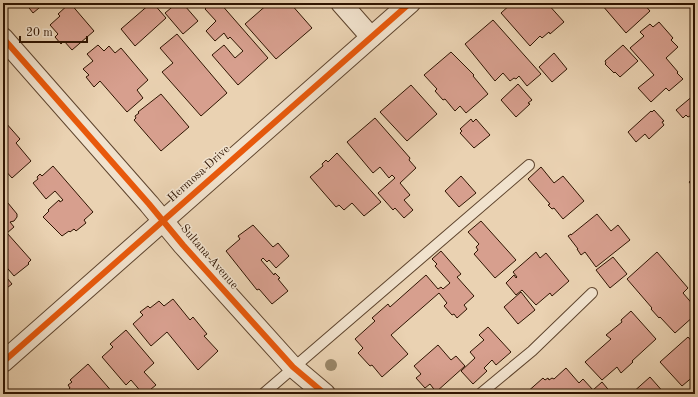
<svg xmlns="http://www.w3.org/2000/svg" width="698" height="397" viewBox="0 0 698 397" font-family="'Old Standard TT',serif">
<rect width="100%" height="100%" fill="#ead2b2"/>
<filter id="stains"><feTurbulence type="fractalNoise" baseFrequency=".005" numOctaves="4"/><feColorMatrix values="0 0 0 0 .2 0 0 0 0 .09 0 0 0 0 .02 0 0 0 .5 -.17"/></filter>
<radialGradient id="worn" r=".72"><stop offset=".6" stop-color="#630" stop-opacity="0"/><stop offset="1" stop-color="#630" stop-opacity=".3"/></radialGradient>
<g fill="#d79f8e" stroke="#2f1401">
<path d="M 28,3 L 45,3 L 33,13 L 26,4 Z"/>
<path d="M 70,3 L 94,31 L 72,50 L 64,41 L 61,44 L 55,37 L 58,34 L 50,25 L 60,16 L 58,14 Z"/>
<path d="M 151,3 L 153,3 L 166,18 L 135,46 L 121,29 Z"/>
<path d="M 177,3 L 181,3 L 184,7 L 185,6 L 198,21 L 183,34 L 165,13 Z"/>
<path d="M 211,3 L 220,3 L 268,58 L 238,85 L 212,55 L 224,45 L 235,58 L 243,51 L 230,37 L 228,39 L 224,33 L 215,41 L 206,31 L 216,21 L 205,9 Z"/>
<path d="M 269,3 L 290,3 L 312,28 L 276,59 L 245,24 Z"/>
<path d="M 512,3 L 547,3 L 564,22 L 550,34 L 549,32 L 542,38 L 540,36 L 530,46 L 501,13 Z"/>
<path d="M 604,3 L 643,3 L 650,11 L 626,33 L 602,5 Z"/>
<path d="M 493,20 L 541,74 L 527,86 L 519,76 L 516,79 L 514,78 L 510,81 L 503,73 L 495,81 L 465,44 Z"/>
<path d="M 659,22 L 673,38 L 671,40 L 678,47 L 666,58 L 678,72 L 677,73 L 683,79 L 669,91 L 666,88 L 651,102 L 638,88 L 654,75 L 630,48 L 644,36 L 640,32 L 650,24 L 653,27 Z"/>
<path d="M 177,34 L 227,93 L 201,116 L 162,72 L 173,63 L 160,48 Z"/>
<path d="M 98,45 L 104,51 L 109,46 L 115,53 L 121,48 L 148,80 L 137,90 L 143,98 L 127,112 L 100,81 L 94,87 L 86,77 L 89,75 L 83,69 L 93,61 L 87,54 Z"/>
<path d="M 623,45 L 638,61 L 620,77 L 615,72 L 614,73 L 605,64 L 606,63 L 605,61 Z"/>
<path d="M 451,52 L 474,75 L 473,76 L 488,94 L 466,113 L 460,106 L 455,111 L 445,99 L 443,100 L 435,91 L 437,89 L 424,75 Z"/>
<path d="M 554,53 L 567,69 L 552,82 L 539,67 Z"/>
<path d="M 518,84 L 532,100 L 528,103 L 530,104 L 516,117 L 501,100 Z"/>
<path d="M 411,85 L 437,114 L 407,141 L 380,112 Z"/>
<path d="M 695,88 L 695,121 L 690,116 L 688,117 L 686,115 L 683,118 L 676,110 L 694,95 L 691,92 Z"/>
<path d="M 161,94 L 189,127 L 161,151 L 134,120 L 136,118 L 135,116 L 139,113 L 138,112 Z"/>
<path d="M 654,110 L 664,121 L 662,122 L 664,125 L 649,139 L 645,134 L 636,142 L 628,132 L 651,111 L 652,112 Z"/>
<path d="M 375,118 L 410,158 L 409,160 L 416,168 L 400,183 L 410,195 L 404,200 L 413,210 L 404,218 L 395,208 L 393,210 L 378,193 L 395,178 L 392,175 L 389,178 L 380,167 L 373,173 L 347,142 Z"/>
<path d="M 471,119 L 473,122 L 476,119 L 490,135 L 474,148 L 460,133 L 462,131 L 460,129 Z"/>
<path d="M 5,122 L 20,139 L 16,143 L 31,161 L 12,178 L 3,168 L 3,124 Z"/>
<path d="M 337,153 L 381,202 L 364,216 L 352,203 L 344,210 L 339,205 L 336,207 L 310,177 L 323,166 L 322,164 L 326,160 L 328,162 Z"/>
<path d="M 53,166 L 93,212 L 84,220 L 86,223 L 76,231 L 74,229 L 70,232 L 69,231 L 62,236 L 43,217 L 49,211 L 48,210 L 59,200 L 60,202 L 63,200 L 55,191 L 46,199 L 33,183 L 38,179 L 37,177 L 40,174 L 42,176 Z"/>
<path d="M 541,167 L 554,183 L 563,176 L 584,201 L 563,219 L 554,208 L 552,209 L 548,205 L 550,204 L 528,179 Z"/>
<path d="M 461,176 L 476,193 L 459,207 L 445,191 Z"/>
<path d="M 695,177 L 695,189 L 689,182 Z"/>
<path d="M 3,197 L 17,214 L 17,217 L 14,221 L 10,222 L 14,227 L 7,233 L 31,260 L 28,263 L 29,264 L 14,276 L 3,263 Z"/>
<path d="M 597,214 L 611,231 L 618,225 L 630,240 L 596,267 L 585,252 L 581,255 L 577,249 L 578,249 L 568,236 L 571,234 L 571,235 Z"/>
<path d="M 481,221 L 516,260 L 495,278 L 474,254 L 478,250 L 476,247 L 479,244 L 468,232 Z"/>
<path d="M 253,225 L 273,247 L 278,243 L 289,256 L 276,268 L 269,260 L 267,262 L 263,258 L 261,260 L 274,275 L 275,273 L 280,278 L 278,279 L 288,291 L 272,304 L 259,289 L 257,290 L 226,251 L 240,239 L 238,236 Z"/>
<path d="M 441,251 L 461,274 L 457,277 L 474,296 L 464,305 L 467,309 L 457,318 L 454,314 L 452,315 L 444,306 L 447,303 L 439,293 L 391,335 L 408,354 L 382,377 L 372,365 L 370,366 L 358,353 L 363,348 L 355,339 L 375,321 L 372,318 L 388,304 L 390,307 L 426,275 L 438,289 L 441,287 L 443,289 L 450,283 L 435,266 L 437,264 L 432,259 Z"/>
<path d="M 536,252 L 540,258 L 546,253 L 569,281 L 552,296 L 550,293 L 536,305 L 522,290 L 516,295 L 506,283 L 514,275 L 516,278 L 517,277 L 513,272 Z"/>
<path d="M 657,252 L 688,288 L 683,293 L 695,307 L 695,315 L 675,333 L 660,317 L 659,318 L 651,309 L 652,308 L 627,279 Z"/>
<path d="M 613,257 L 627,274 L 610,288 L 596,270 Z"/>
<path d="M 3,273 L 12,284 L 3,291 Z"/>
<path d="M 521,292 L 535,310 L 518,324 L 504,307 Z"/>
<path d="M 173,299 L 190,320 L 193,317 L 207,334 L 204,336 L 218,351 L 198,370 L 167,332 L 151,346 L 133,324 L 143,315 L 140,312 L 148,306 L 150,308 L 159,301 L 164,306 Z"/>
<path d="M 631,311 L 656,339 L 632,361 L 633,362 L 621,373 L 617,367 L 602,380 L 585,362 L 611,339 L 606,335 L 622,322 L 621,320 Z"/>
<path d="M 488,327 L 511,352 L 496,365 L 492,360 L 484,368 L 487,371 L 473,384 L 461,371 L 475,358 L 470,352 L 484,340 L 479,335 Z"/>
<path d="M 126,330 L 154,363 L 144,372 L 156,385 L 145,394 L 143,394 L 131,380 L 126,385 L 102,357 L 113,347 L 110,344 Z"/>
<path d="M 688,337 L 695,345 L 695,375 L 682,386 L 660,362 Z"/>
<path d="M 438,345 L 451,360 L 456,356 L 465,366 L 436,392 L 430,384 L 425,388 L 416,378 L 421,374 L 414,366 Z"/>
<path d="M 88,364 L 114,394 L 66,394 L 65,393 L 70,388 L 68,385 L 72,382 L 70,380 Z"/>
<path d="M 566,368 L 579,383 L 583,379 L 593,390 L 602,382 L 612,394 L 525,394 L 543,378 L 545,380 L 548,378 L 549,380 L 552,378 L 554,379 Z"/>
<path d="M 650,377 L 665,394 L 631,394 Z"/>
</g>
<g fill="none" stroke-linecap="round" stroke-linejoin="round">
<defs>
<g id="lane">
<path d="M 263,394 L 529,165"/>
<path d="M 480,394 L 532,351 L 592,293"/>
</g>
<g id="street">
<path d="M 341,3 L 371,37"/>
<path d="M 3,38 L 149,204 L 183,245 L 293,367 L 325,394"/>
<path d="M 3,362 L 410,3"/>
</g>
</defs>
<use href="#lane" stroke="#5e442d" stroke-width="12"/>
<use href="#street" stroke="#5e442d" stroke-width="22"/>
<use href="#lane" stroke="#f1e2cd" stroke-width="10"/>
<use href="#street" stroke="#f1e2cd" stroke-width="20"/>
<defs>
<g id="cycleway">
<path d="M 3,38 L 149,204 L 183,245 L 293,367 L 325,394"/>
<path d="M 3,362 L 410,3"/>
</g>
</defs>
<use href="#cycleway" stroke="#f1e2cd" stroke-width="8"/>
<use href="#cycleway" stroke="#e8590c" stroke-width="6"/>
</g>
<circle fill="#998668" cx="331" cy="365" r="6"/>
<g text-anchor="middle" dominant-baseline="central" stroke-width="3" stroke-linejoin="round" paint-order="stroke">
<g font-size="12" fill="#2f1401" stroke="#f1e2cd">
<text transform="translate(199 174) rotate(-42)">Hermosa Drive</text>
<text transform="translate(209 257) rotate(49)">Sultana Avenue</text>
</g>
</g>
<rect width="698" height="397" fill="none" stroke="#ead2b2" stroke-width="16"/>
<rect x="4" y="4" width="690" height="389" fill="none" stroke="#2f1401" stroke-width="2"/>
<rect x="8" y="8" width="682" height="381" fill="none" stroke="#2f1401"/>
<path d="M20 36v6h67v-6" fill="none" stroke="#2f1401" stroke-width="2"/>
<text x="26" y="36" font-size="12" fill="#2f1401" stroke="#f1e2cd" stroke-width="3" paint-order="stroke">20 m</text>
<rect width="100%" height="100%" filter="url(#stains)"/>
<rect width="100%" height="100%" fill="url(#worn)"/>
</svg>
